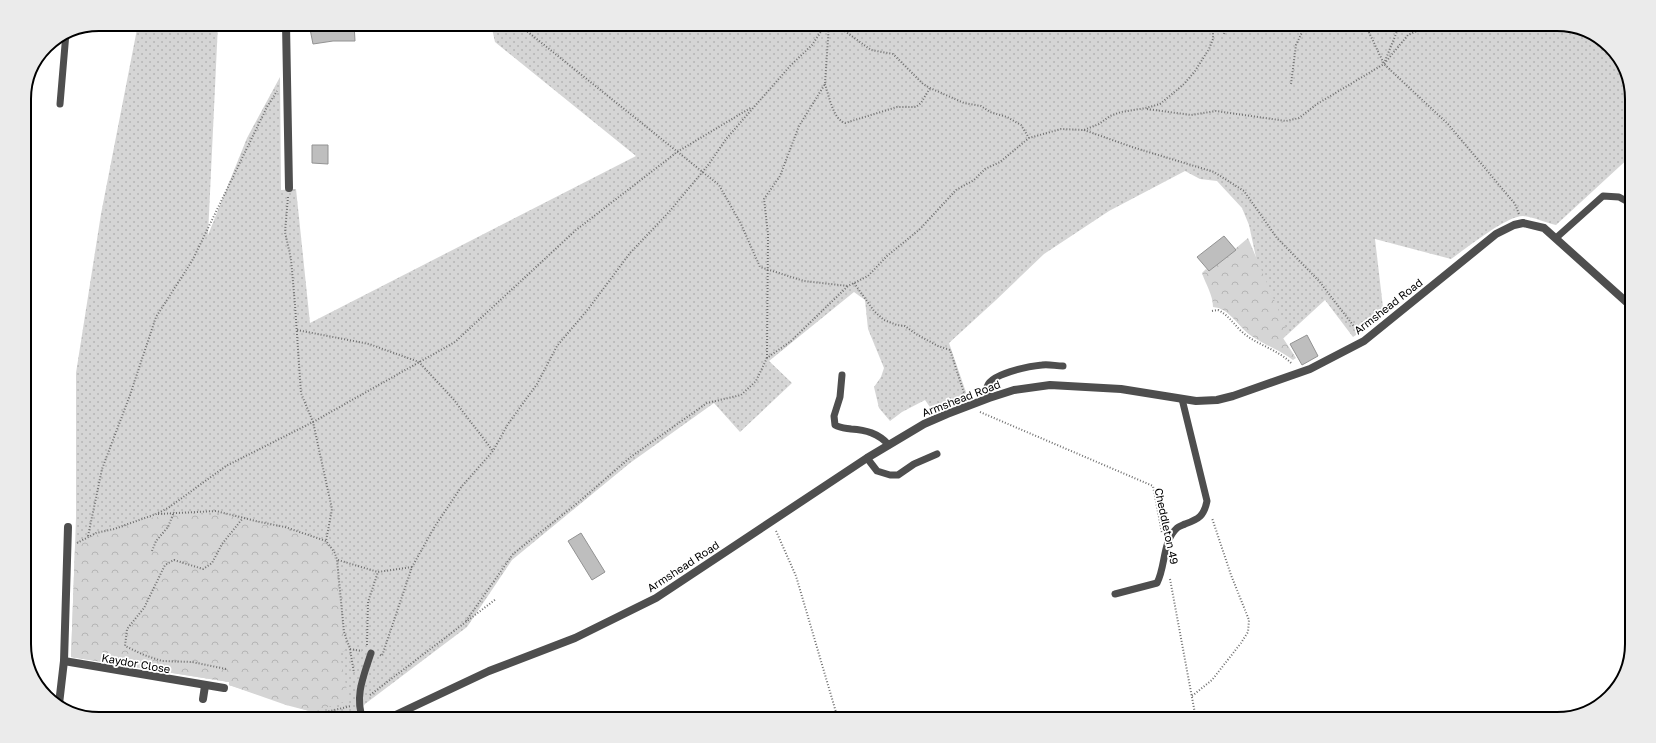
<svg xmlns="http://www.w3.org/2000/svg" width="1656" height="743" viewBox="0 0 1656 743" font-family="'Golos Text',sans-serif">
<defs>
<pattern id="grass-dots" width="8" height="8" patternUnits="userSpaceOnUse"><rect width="8" height="8" fill="#d5d5d5"/><path d="M2 2h.1M6 6h.1" fill="none" stroke="#b5b5b5" stroke-width="1.8" stroke-linecap="round"/></pattern>
<pattern id="forest-crowns" width="20" height="18" patternUnits="userSpaceOnUse"><rect width="20" height="18" fill="#d5d5d5"/><path d="M2 6a3 3 0 1 1 6 0M12 15a3 3 0 1 1 6 0" fill="none" stroke="#b5b5b5"/></pattern>
</defs>
<rect width="100%" height="100%" fill="#fff"/>
<path fill="url(#grass-dots)" d="M 138,24 L 218,24 L 208,235 L 247,138 L 280,77 L 281,190 L 296,189 L 310,323 L 636,156 L 495,42 L 491,24 L 1557,24 L 1586,30 L 1619,57 L 1632,94 L 1632,155 L 1556,225 C 1545,223 1534,217 1523,216 C 1506,216 1467,248 1451,259 L 1375,239 L 1384,316 L 1353,337 L 1325,300 L 1275,346 L 1249,225 L 1242,208 L 1217,181 L 1200,179 L 1185,171 L 1109,211 L 1044,254 L 996,300 L 949,343 L 969,401 L 932,410 L 925,400 L 902,412 L 890,421 L 879,408 L 874,387 L 881,377 L 884,368 L 868,329 L 865,300 L 854,292 L 769,361 L 792,383 L 740,432 L 714,403 L 630,463 L 512,560 L 467,627 L 365,704 L 362,708 L 366,716 L 360,719 L 298,719 L 312,712 L 229,685 L 229,682 L 71,657 L 76,518 L 76,373 L 101,214 Z"/>
<g fill="url(#forest-crowns)">
<path d="M 1248,238 L 1288,333 L 1283,338 L 1296,358 L 1293,360 C 1280,350 1264,345 1250,335 C 1238,326 1229,308 1213,307 C 1213,295 1206,285 1202,273 L 1206,269 L 1209,271 Z"/>
<path d="M 175,513 L 233,516 L 321,539 L 328,544 L 334,554 L 345,651 L 339,652 L 349,700 L 313,712 L 286,705 L 229,685 L 229,682 L 71,657 L 75,547 L 86,539 L 133,520 L 157,517 Z"/>
</g>
<g fill="#bebebe" stroke="#929292">
<path d="M 309,24 L 354,24 L 355,41 L 333,41 L 313,44 Z"/>
<path d="M 312,145 L 328,145 L 328,164 L 312,163 Z"/>
<path d="M 1224,236 L 1236,250 L 1209,271 L 1197,257 Z"/>
<path d="M 1307,335 L 1318,356 L 1302,365 L 1290,344 Z"/>
<path d="M 581,533 L 605,572 L 592,580 L 568,541 Z"/>
</g>
<g fill="none" stroke-linecap="round" stroke-linejoin="round">
<g stroke="#707070" stroke-width="2" stroke-dasharray="1 2" stroke-linecap="butt">
<path d="M 518,24 L 719,185 L 741,224 L 760,267 L 804,281 L 848,286"/>
<path d="M 835,24 L 871,50 L 893,54 L 923,84 L 930,88 L 964,103 L 981,106 L 990,112 L 1007,117 L 1021,125 L 1029,138"/>
<path d="M 1365,24 L 1384,64 L 1448,124 L 1515,204 L 1519,214"/>
<path d="M 1224,34 L 1228,24"/>
<path d="M 1385,61 L 1400,24"/>
<path d="M 825,84 C 829,96 833,119 845,123 L 897,107 L 916,107 L 921,103 L 930,88"/>
<path d="M 1291,84 L 1296,45 L 1306,24"/>
<path d="M 1147,109 L 1191,115 L 1216,111 L 1286,121 L 1299,118 L 1317,104 L 1384,64 L 1408,35 L 1421,29 L 1438,24"/>
<path d="M 1084,130 L 1132,147 L 1214,172 L 1244,191 L 1277,238 L 1319,281 L 1359,333"/>
<path d="M 288,197 L 285,232 L 291,259 L 295,305 L 301,393 L 313,422 L 332,509 L 326,541"/>
<path d="M 854,283 L 874,311 L 884,320 L 897,325 L 905,326 L 916,334 L 938,346 L 950,350 L 965,396"/>
<path d="M 1212,311 L 1218,310 C 1228,315 1233,323 1241,331 C 1256,345 1278,349 1292,364"/>
<path d="M 297,330 L 369,344 L 419,362 L 454,400 L 493,451"/>
<path d="M 767,358 L 768,234 L 764,199 L 780,176 L 799,126 L 825,84 L 829,24"/>
<path d="M 980,412 L 1153,486 L 1162,533"/>
<path d="M 158,514 L 216,511 L 260,522 L 285,527 L 326,541 L 335,553 L 337,560 L 344,632 L 350,649 L 354,673"/>
<path d="M 776,531 L 796,576 L 838,719"/>
<path d="M 88,536 L 102,469 L 130,395 L 156,317 L 192,261 L 267,107 L 277,91"/>
<path d="M 77,543 L 96,533 L 114,529 L 156,514 L 168,508 L 226,466 L 313,422 L 455,342 L 576,230 L 677,152 L 752,107"/>
<path d="M 152,551 L 156,541 L 168,527 L 174,512"/>
<path d="M 338,560 L 378,572 L 412,567"/>
<path d="M 1170,579 L 1196,719"/>
<path d="M 466,621 L 513,554 L 575,505 L 632,456 L 707,403 L 741,395 L 756,381 L 767,358 L 791,341 L 848,286 L 868,276 L 887,256 L 920,229 L 956,190 L 974,180 L 985,169 L 1000,162 L 1029,138 L 1061,129 L 1084,130 L 1099,124 L 1110,116 L 1121,112 L 1146,108 L 1160,104 L 1184,84 L 1195,71 L 1209,49 L 1213,39 L 1213,26"/>
<path d="M 367,645 L 368,602 L 378,572"/>
<path d="M 350,649 L 362,651"/>
<path d="M 380,655 L 382,656 L 412,567 L 435,526 L 462,486 L 493,451 L 508,424 L 537,384 L 557,346 L 589,308 L 630,253 L 669,212 L 709,164 L 726,139 L 790,66 L 812,45 L 826,24"/>
<path d="M 226,669 L 192,662 L 162,661 L 144,655 L 125,646 L 127,629 L 144,608 L 165,565 L 174,560 L 203,569 L 212,563 L 222,544 L 243,518"/>
<path d="M 370,695 L 496,599"/>
<path d="M 1192,696 L 1212,680 L 1241,643 L 1248,632 L 1249,620 L 1231,575 L 1212,518"/>
<path d="M 309,719 L 322,713 L 351,706"/>
</g>
<g stroke="#4e4e4e" stroke-width="7">
<path d="M 60,104 L 66,33"/>
<path d="M 1556,238 L 1603,196 L 1619,197 L 1630,203 L 1632,202"/>
<path d="M 842,375 L 840,397 L 834,416 L 835,425 C 840,428 845,428 851,429 C 866,430 878,433 889,445"/>
<path d="M 989,398 C 988,395 987,391 987,388 C 988,374 1030,366 1042,365 C 1049,364 1056,366 1063,366"/>
<path d="M 867,458 L 877,471 L 890,475 L 898,475 L 914,464 L 937,454"/>
<path d="M 1115,594 L 1157,583 C 1166,566 1162,542 1177,528 C 1179,526 1183,525 1185,524 C 1199,519 1204,516 1207,501 L 1182,399"/>
<path d="M 363,719 C 354,697 364,675 371,653"/>
</g>
<g stroke="#4e4e4e" stroke-width="8">
<path d="M 286,24 L 289,188"/>
<path d="M 64,661 L 224,688"/>
<path d="M 203,699 L 205,686"/>
<path d="M 59,704 L 64,661 L 68,527"/>
</g>
<path stroke="#4e4e4e" stroke-width="8" d="M 387,719 L 489,671 L 575,638 L 656,598 L 867,458 L 924,424 L 947,414 L 989,398 L 1014,390 L 1050,385 L 1121,389 L 1196,401 L 1217,400 L 1233,396 L 1310,369 L 1364,341 L 1496,234 L 1514,225 L 1523,223 L 1544,228 L 1632,307"/>
</g>
<g text-anchor="middle" dominant-baseline="central" stroke-width="3.5" stroke-linejoin="round" paint-order="stroke">
<g font-size="11" fill="#000" stroke="#fff">
<text transform="translate(1388 306) rotate(-38)">Armshead Road</text>
<text transform="translate(961 398) rotate(-21)">Armshead Road</text>
<text transform="translate(1167 526) rotate(78)">Cheddleton 49</text>
<text transform="translate(683 566) rotate(-33)">Armshead Road</text>
<text transform="translate(136 663) rotate(10)">Kaydor Close</text>
</g>
</g>
<path d="M0 0H1656V743H0ZM99 31H1557A68 68 0 0 1 1625 99V644A68 68 0 0 1 1557 712H99A68 68 0 0 1 31 644V99A68 68 0 0 1 99 31Z" fill="#ebebeb" fill-rule="evenodd"/>
<path fill="none" stroke="#000" stroke-width="2" d="M99 31H1557A68 68 0 0 1 1625 99V644A68 68 0 0 1 1557 712H99A68 68 0 0 1 31 644V99A68 68 0 0 1 99 31Z"/>
</svg>
